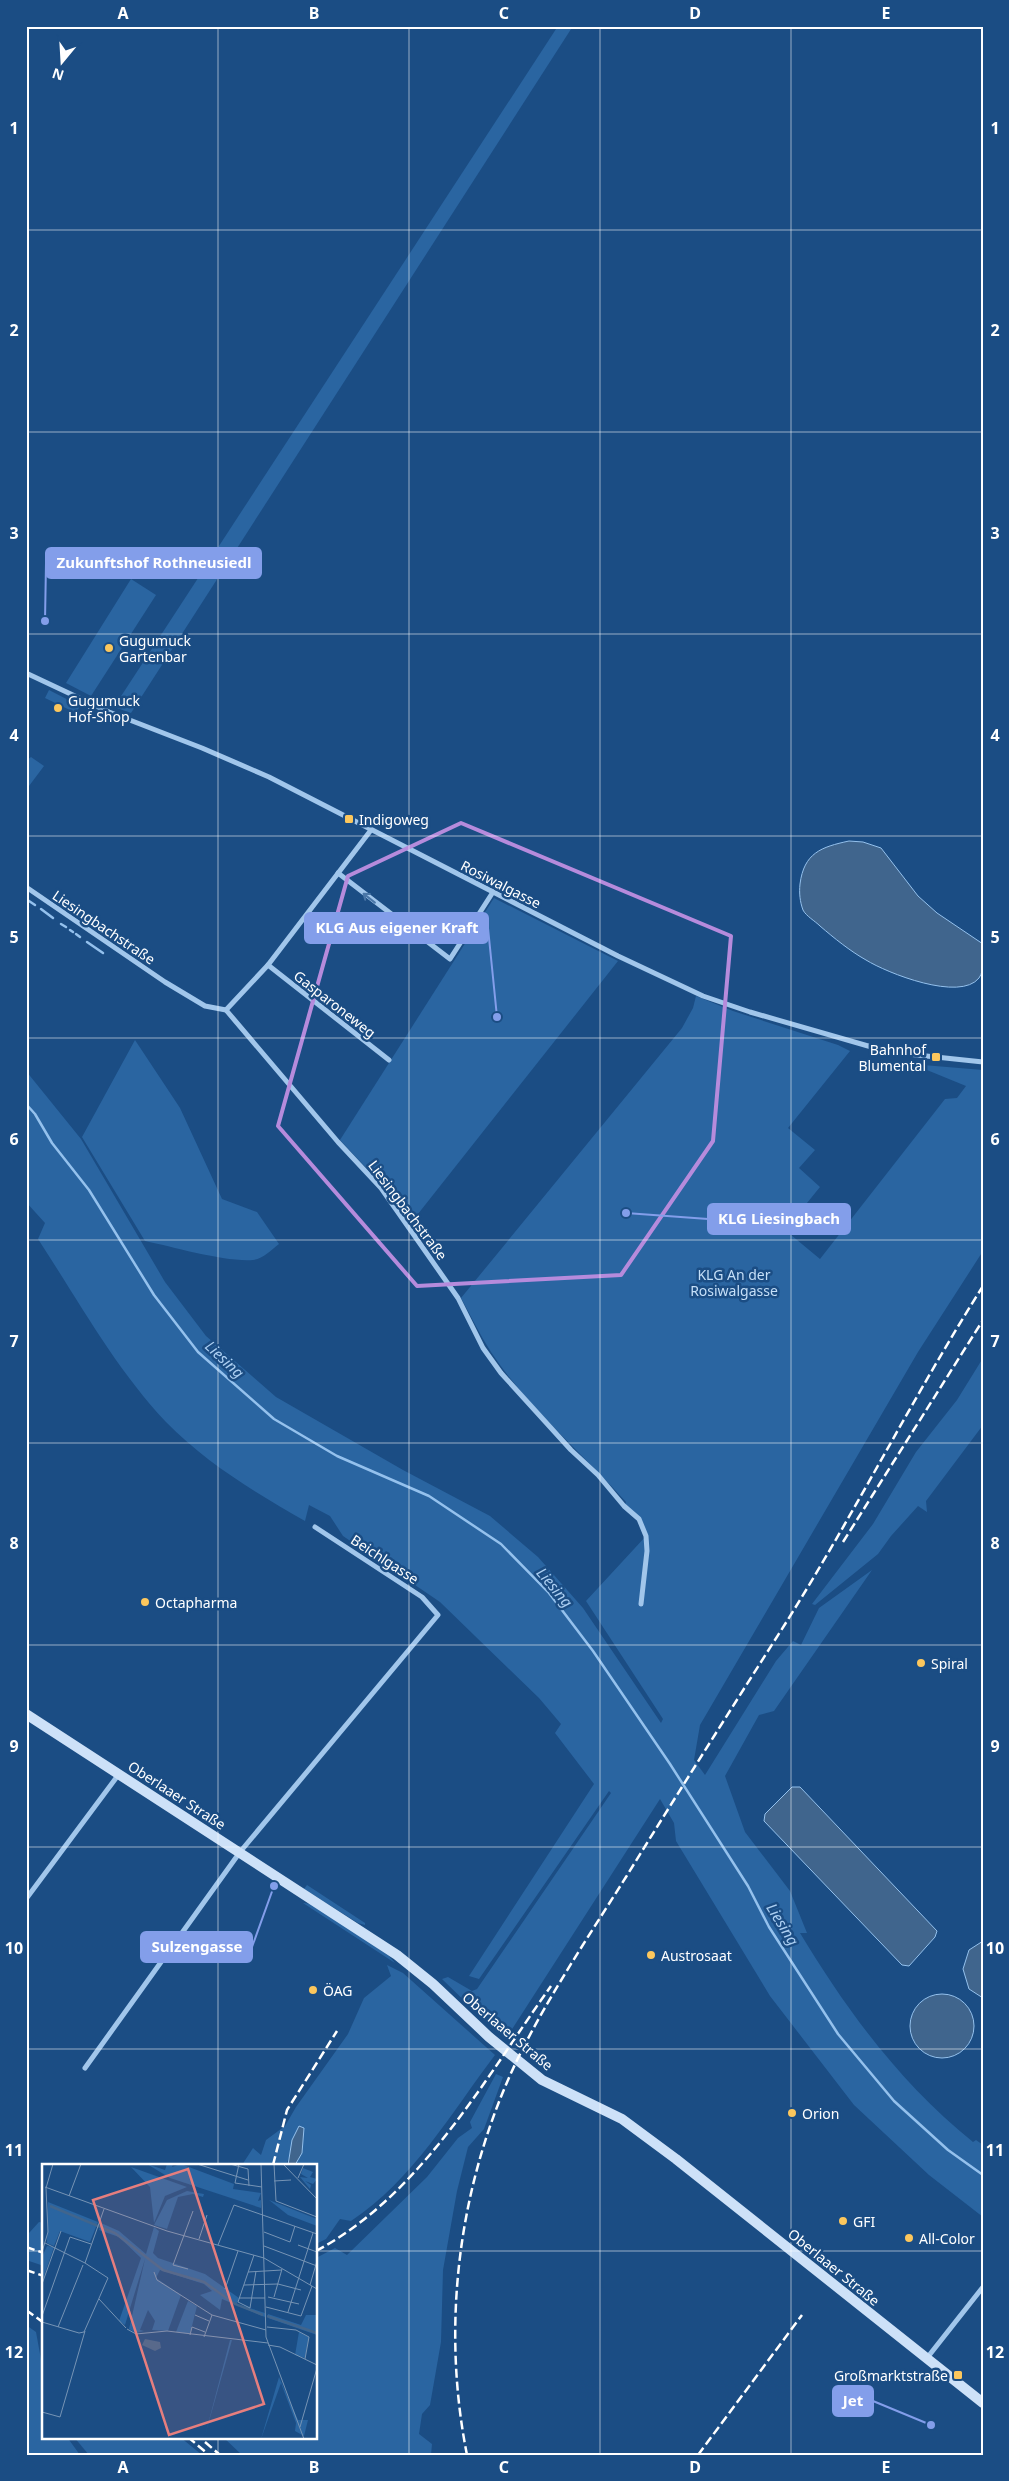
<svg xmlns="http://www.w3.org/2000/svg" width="1009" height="2481" viewBox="0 0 1009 2481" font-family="'Noto Sans',sans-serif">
<rect width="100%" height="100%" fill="#1b4d84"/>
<g fill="#2a65a1">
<path d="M 558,26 L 573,26 L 131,713 L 114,707 Z"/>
<path d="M 131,579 L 156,595 L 91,696 L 66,683 Z"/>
<path d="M 49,690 L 80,706 L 76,713 L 45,698 Z"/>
<path d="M 31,757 L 44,766 L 26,790 L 26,761 Z"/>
<path d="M 494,898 L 618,961 L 414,1219 L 340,1140 Z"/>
<path d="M 696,996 L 733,1011 L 838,1045 L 850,1051 L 788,1128 L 815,1150 L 799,1168 L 820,1187 L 785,1230 L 820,1259 L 945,1099 L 957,1098 L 966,1086 L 922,1068 L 923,1065 L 983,1070 L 983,1251 L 918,1352 L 700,1725 L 694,1760 L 705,1775 L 776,1661 L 793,1641 L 801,1645 L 819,1608 L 872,1570 L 774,1711 L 759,1715 L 725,1776 L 745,1832 L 790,1891 L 807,1933 L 800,1933 C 847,2011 901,2084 973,2142 L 976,2140 L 983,2145 L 983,2217 L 929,2175 L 854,2105 L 770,1996 L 676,1841 L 674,1823 L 660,1799 L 507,2037 L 477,2013 L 442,1979 L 448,1977 L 472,1991 L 477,1989 L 611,1793 L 609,1791 L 479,1979 L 469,1976 L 594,1784 L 555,1733 L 561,1724 L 539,1698 L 440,1602 L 343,1536 L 330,1516 L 309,1505 L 305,1521 C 256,1493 206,1463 166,1422 C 115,1368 78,1300 38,1239 L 45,1223 L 26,1202 L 26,1071 L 81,1139 L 165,1282 L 206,1336 L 276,1397 L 403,1470 L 490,1516 L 538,1557 L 583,1608 L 661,1723 L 663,1719 L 586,1601 L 646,1536 L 639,1519 L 624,1506 L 626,1502 C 581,1452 528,1408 491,1352 C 480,1335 471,1316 461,1298 L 682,1028 L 693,1008 Z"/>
<path d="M 135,1040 L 180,1108 L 222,1199 L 257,1212 L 279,1244 C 271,1250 263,1259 253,1260 C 224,1262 174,1247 145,1241 L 82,1137 Z"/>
<path d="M 983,1358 L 983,1425 L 926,1501 L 927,1512 L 918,1506 L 891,1536 L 878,1554 L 815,1605 L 812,1604 L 873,1524 L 916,1452 L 957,1400 Z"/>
<path d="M 307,1885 L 365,1923 L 365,1925 L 358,1923 L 304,1889 Z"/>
<path d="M 303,1903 L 313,1904 L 389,1956 L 395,1963 Z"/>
<path d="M 387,1965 L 403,1973 L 495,2055 C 451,2113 413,2180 351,2221 L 340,2219 L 326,2239 L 316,2244 L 316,2165 L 295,2165 L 302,2153 L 304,2128 L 287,2162 L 288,2165 L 242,2165 L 253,2148 L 261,2155 L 266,2140 L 285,2126 L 296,2107 L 348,2034 L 364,1998 L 391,1976 Z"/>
<path d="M 496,2074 L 503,2077 L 484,2129 L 468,2147 L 457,2191 L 443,2270 L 441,2342 L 430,2405 L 422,2414 L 419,2434 L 432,2444 L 431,2455 L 242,2455 L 223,2437 L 316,2437 L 316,2258 L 335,2248 L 347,2255 L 427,2177 L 458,2138 L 472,2128 L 470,2122 Z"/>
<path d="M 39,2222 L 44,2223 L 44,2266 L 26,2260 L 26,2231 L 29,2233 Z"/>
<path d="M 26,2325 L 36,2332 L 44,2376 L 44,2437 L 67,2437 L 80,2455 L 26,2455 Z"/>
<path d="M 74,2437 L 180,2437 L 202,2455 L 89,2455 Z"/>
</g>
<g fill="#40658d" stroke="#94c1ed">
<path d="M 849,841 L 863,842 L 881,848 L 918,896 L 937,913 L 983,944 C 983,954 985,970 979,978 C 960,1002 887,973 866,960 C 850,951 834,938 820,926 C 815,921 806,916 803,910 C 800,902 799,893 800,884 C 804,853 821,847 849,841 Z"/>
<path d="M 792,1787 L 800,1787 L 937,1931 L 935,1937 L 909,1966 L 902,1965 L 764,1821 L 765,1814 Z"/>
<path d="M 983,1941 L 983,1998 L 969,1989 L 963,1969 L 969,1950 Z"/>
<circle cx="942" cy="2026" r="32"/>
<path d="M 299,2126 L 304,2128 L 302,2153 L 295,2165 L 288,2165 L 292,2140 Z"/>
</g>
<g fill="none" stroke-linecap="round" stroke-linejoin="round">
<g stroke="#94c1ed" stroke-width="2.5">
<path d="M 26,899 L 35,905"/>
<path d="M 41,909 L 53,918"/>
<path d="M 61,924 L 66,927"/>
<path d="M 70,930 L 73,932"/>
<path d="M 76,934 L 80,937"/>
<path d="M 87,942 L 103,953"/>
<path d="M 26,1104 L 35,1114 L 52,1143 L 89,1190 L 154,1295 L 198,1352 L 274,1419 L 337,1456 L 429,1496 L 501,1544 L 549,1593 L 593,1651 L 670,1764 L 748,1886 L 769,1927 L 838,2034 L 894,2101 L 948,2150 L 983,2175"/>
</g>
<g stroke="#a1c6eb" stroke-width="5">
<path d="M 26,673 L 109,712 L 202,748 L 269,777 L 618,956 L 703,996 L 750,1012 L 875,1048 L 898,1053 L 983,1062"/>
<path d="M 338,873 L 450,959 L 493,892"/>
<path d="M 26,887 L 165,982 L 205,1006 L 226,1010"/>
<path d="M 268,965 L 389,1060"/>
<path d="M 226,1010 L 338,1142 L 381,1188 L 458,1298 L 483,1348 L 501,1373 L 571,1450 L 598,1475 L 624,1506 L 639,1519 L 646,1536 L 647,1551 L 641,1604"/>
<path d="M 226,1010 L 268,965 L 371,830"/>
<path d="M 26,1899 L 119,1774"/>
<path d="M 85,2068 L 240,1852 L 438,1615 L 422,1597 L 315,1527"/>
<path d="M 927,2358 L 983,2287"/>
</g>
<path stroke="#cde1f8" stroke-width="10" d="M 26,1714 L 397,1955 L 433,1984 L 489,2037 L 542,2080 L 622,2119 L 676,2159 L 983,2403"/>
<g stroke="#fff" stroke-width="2.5" stroke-dasharray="9 4" stroke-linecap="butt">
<path d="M 843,1542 L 983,1320"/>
<path d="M 273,2165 L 287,2110 L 337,2031"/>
<path d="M 26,2247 L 44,2253"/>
<path d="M 316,2251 C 421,2195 484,2080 551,1986"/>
<path d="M 26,2270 L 44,2276"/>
<path d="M 26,2310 L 44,2323"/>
<path d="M 188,2437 L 209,2455"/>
<path d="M 205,2442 L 220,2455"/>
<path d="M 467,2455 C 440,2320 460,2175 521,2052 C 552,1991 590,1934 626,1877 C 679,1791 733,1706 787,1621 C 856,1511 914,1395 983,1286"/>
<path d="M 698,2455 L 802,2315"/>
</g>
</g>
<defs><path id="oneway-shaft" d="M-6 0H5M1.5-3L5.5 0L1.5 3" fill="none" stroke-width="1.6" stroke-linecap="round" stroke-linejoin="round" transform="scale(1.25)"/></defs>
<use stroke="#4a77a8" href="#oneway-shaft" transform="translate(369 898) rotate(-142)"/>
<path fill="none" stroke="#b68bdc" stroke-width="4" stroke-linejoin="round" d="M 461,823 L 731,936 L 713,1141 L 621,1275 L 417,1286 L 278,1126 L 348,876 Z"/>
<path fill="none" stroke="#fff" stroke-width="1" stroke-opacity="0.55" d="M 218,26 L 218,2165M 409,26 L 409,2455M 600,26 L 600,2455M 791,26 L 791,2455M 26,230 L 983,230M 26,432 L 983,432M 26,634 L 983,634M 26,836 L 983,836M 26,1038 L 983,1038M 26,1240 L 983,1240M 26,1443 L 983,1443M 26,1645 L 983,1645M 26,1847 L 983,1847M 26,2049 L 983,2049M 26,2251 L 44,2251M 316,2251 L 983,2251M 218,2437 L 218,2455"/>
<g fill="#fcc75d" stroke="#1b4d84" stroke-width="2">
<circle cx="109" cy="648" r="5"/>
<circle cx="58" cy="708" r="5"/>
<rect x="344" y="814" width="10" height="10" rx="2.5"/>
<rect x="931" y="1052" width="10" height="10" rx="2.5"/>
<circle cx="145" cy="1602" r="5"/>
<circle cx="921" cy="1663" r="5"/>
<circle cx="651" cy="1955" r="5"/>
<circle cx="313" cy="1990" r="5"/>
<circle cx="792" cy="2113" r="5"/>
<circle cx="843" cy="2221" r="5"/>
<circle cx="909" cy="2238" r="5"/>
<rect x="953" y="2370" width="10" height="10" rx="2.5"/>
</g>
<g text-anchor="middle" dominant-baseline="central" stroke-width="5" stroke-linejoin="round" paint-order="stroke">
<g font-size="14" fill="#fff" stroke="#1b4d84" text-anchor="start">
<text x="119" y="640">Gugumuck<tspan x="119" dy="16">Gartenbar</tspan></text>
<text x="68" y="700">Gugumuck<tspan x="68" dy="16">Hof-Shop</tspan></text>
<text x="359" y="819">Indigoweg</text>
<text x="926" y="1049" text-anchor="end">Bahnhof<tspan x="926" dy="16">Blumental</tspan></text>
<text x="155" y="1602">Octapharma</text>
<text x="931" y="1663">Spiral</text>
<text x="661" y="1955">Austrosaat</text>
<text x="323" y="1990">ÖAG</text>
<text x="802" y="2113">Orion</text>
<text x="853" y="2221">GFI</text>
<text x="919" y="2238">All-Color</text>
<text x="948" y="2375" text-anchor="end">Großmarktstraße</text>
</g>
<g font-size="14" fill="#fff" stroke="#1b4d84">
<text transform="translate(501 884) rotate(27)">Rosiwalgasse</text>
<text transform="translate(104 927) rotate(34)">Liesingbachstraße</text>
<text transform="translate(335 1004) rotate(38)">Gasparoneweg</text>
<text transform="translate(408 1210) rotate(53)">Liesingbachstraße</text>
<text transform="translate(385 1559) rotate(33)">Beichlgasse</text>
<text transform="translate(177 1795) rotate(33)">Oberlaaer Straße</text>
<text transform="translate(508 2031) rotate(40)">Oberlaaer Straße</text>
<text transform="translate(834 2267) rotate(39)">Oberlaaer Straße</text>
</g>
<g font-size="14" fill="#c5dff8" stroke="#1b4d84">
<text x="734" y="1274">KLG An der<tspan x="734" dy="16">Rosiwalgasse</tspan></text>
</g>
<g font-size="15" font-style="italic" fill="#accff2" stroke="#1b4d84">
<text transform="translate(225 1359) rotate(43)">Liesing</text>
<text transform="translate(555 1587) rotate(50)">Liesing</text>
<text transform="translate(783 1924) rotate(58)">Liesing</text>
</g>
</g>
<g transform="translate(42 2164)">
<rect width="275" height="275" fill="#1b4d84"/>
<path d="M 105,0 L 123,6 L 125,0 L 131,0 L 130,3 L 139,0 L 192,20 L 191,25 L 219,29 L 216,37 L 219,36 L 219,44 L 128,14 ZM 89,3 L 145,23 L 123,32 L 112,59 L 108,23 ZM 261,4 L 271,8 L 268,13 L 275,15 L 271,20 L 263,17 L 269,21 L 268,25 L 258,13 L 266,14 L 259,10 ZM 145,27 L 162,30 L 161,33 L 151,30 L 136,33 L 125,65 L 112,61 L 125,36 ZM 227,36 L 275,55 L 275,62 L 246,51 ZM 6,38 L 56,58 L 48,78 L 18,67 L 12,82 L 5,79 ZM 59,59 L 77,67 L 104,90 L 112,63 L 117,67 L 111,89 L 116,94 L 163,110 L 197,134 L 195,140 L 223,149 L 223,153 L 180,135 L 178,146 L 158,131 L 170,127 L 162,120 L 118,106 L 114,114 L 139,131 L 126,167 L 110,166 L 113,157 L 106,146 L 98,166 L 102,167 L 94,169 L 87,165 L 103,95 L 83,161 L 77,157 L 99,94 L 77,73 L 57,66 ZM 5,82 L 12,83 L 0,118 L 0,93 ZM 146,137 L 155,142 L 148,170 L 134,168 ZM 226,150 L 259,161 L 264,151 L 275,151 L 275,171 L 226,154 ZM 257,168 L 267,173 L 263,194 L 253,191 ZM 188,176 L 190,176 L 162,275 L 165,264 ZM 237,213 L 256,256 L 266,256 L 262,272 L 253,267 L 254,259 L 239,219 L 219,275 Z" fill="#2a65a1"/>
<path d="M 103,175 L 118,178 L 119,184 L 113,187 L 100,181 Z" fill="#40658d"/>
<path fill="none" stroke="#40658d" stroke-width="2.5" d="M 8,42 L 73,69 L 121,106 L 162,118 L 193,140 L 221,151M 225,152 L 275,169"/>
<path fill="none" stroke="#7694b5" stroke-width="1" d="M 155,0 L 206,16M 188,0 L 206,5 L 207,22M 197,0 L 193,19 L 220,23M 219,0 L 224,173 L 262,275M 232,0 L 234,37 L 275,53M 241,0 L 275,35M 256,14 L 262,0M 232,17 L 249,16M 3,23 L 125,67 L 222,94 L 275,125M 27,32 L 39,0M 222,68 L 248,78 L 253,62M 157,75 L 165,51M 3,79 L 43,99M 176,81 L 192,41 L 275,70M 256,81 L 275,88M 222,82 L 275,102M 0,88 L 6,68 L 4,24 L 11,0M 212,91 L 196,138 L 208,144 L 214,107M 43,99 L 62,45M 146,105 L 131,101 L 151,47M 112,108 L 115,116 L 170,151 L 224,166M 206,108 L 240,106M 0,120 L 19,67M 202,121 L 236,120 L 259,126M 268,121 L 275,97M 183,125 L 196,87M 226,133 L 257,140M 232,133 L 240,105M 197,134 L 223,134M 57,135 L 84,164M 224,143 L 259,152 L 270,122M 246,148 L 271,69M 153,151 L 167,157M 0,152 L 28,73 L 49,80M 0,158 L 37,169 L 42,168 L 66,114 L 43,99M 16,163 L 41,101M 225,163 L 254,166 L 267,173 L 263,195M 85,165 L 94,170 L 125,167 L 226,179M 148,171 L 150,163 L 163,168M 162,173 L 170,151M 226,181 L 238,183 L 275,201M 0,248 L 18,253 L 43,167M 258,263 L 275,204"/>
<path fill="#e67e7e" fill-opacity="0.15" stroke="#e67e7e" stroke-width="2.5" d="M 146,5 L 222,240 L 127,271 L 51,36 Z"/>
<rect width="275" height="275" fill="none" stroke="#fff" stroke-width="2.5"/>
</g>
<path fill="none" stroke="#839eea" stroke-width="2" d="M45 621L46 563M497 1017L488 928M626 1213L708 1219M274 1886L252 1947M931 2425L873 2401"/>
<g fill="#839eea" stroke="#1b4d84" stroke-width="2">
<circle cx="45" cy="621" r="5"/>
<circle cx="497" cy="1017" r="5"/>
<circle cx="626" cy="1213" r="5"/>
<circle cx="274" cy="1886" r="5"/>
<circle cx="931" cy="2425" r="5"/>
</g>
<g fill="#839eea" stroke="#839eea" stroke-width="2">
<rect x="46" y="548" width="215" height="30" rx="5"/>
<rect x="305" y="913" width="183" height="30" rx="5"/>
<rect x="708" y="1204" width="142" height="30" rx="5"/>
<rect x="141" y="1932" width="111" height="30" rx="5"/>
<rect x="833" y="2386" width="40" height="30" rx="5"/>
</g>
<g font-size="15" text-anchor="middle" font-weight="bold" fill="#fff">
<text x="154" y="568">Zukunftshof Rothneusiedl</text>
<text x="397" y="933">KLG Aus eigener Kraft</text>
<text x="779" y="1224">KLG Liesingbach</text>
<text x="197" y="1952">Sulzengasse</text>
<text x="853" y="2406">Jet</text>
</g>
<rect width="1009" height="2481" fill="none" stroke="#1b4d84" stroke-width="55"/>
<g transform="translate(62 62) rotate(198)" stroke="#1b4d84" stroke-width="4" paint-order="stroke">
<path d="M0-4L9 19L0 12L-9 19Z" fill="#ffffff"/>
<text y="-8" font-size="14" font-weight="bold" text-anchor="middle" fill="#ffffff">N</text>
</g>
<rect x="28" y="28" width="954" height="2426" fill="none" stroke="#fff" stroke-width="2"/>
<g font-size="16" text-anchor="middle" font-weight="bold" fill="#fff">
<text x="123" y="19">A</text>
<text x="314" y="19">B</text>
<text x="504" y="19">C</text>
<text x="695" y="19">D</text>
<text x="886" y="19">E</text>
<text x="14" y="134">1</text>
<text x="995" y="134">1</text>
<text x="14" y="336">2</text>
<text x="995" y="336">2</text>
<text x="14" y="539">3</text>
<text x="995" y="539">3</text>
<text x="14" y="741">4</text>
<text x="995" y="741">4</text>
<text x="14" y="943">5</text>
<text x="995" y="943">5</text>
<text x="14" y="1145">6</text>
<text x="995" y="1145">6</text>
<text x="14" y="1347">7</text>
<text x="995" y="1347">7</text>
<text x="14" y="1549">8</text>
<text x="995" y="1549">8</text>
<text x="14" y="1752">9</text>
<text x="995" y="1752">9</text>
<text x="14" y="1954">10</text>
<text x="995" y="1954">10</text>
<text x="14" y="2156">11</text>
<text x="995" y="2156">11</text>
<text x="14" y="2358">12</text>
<text x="995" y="2358">12</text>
<text x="123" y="2473">A</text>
<text x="314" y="2473">B</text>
<text x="504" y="2473">C</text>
<text x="695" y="2473">D</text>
<text x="886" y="2473">E</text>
</g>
</svg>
